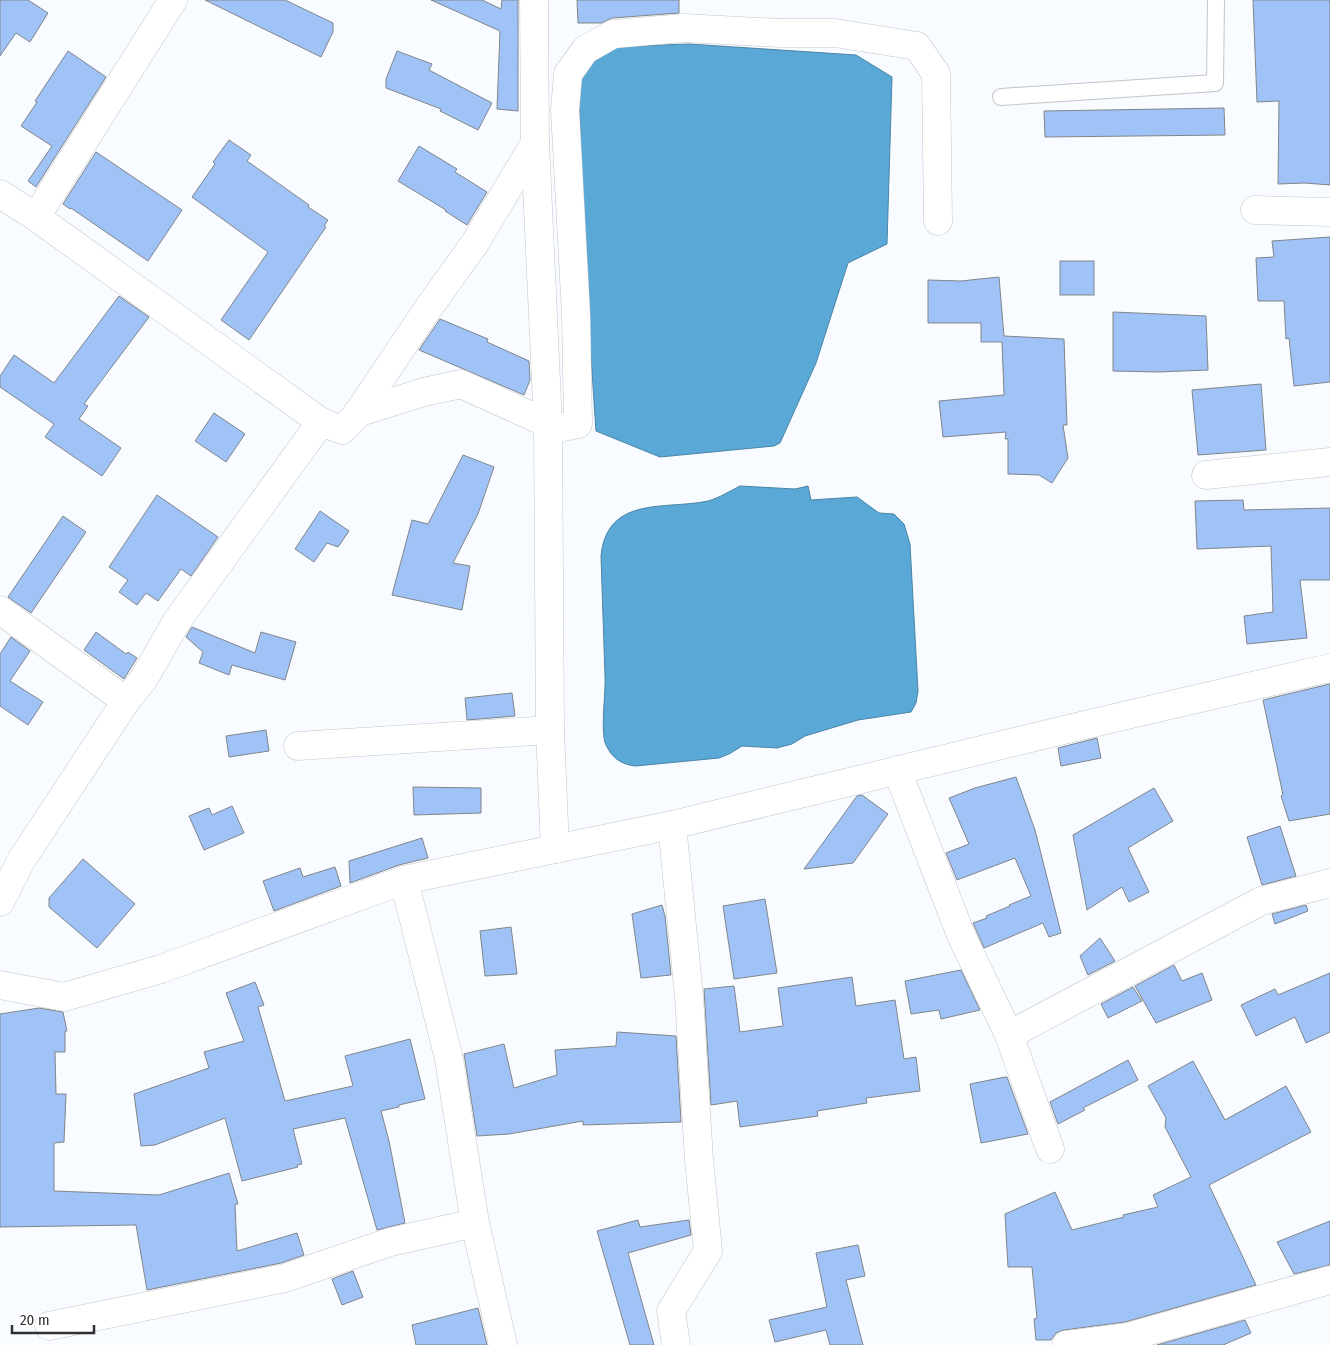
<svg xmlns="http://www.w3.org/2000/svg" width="1330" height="1345" viewBox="0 0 1330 1345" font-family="'Fira Sans Condensed',sans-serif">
<rect width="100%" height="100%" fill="#f8fbff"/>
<g fill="#59a8d6" stroke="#4c84a5">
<path d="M 689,44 L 856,55 L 892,77 L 887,244 L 848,263 L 816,363 L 780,443 L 774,446 L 660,457 L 596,431 L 585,267 L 578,74 L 612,47 Z"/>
<path d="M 740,486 L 795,489 L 808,486 L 811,500 L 857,497 L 879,513 L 894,514 L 904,524 L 910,544 L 918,691 L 916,703 L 911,712 L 858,720 L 805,736 L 792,744 L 777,748 L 742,746 L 729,754 L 719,758 L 636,766 C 622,765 612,758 606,745 C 600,733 606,692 605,676 C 604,636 602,596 601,556 C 607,495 666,510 708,501 C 719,498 730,491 740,486 Z"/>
</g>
<g fill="#9fc3f6" stroke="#81858a">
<path d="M 0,0 L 28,0 L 48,13 L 30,42 L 16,33 L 0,56 Z"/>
<path d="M 205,0 L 285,0 L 333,23 L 333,32 L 321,57 Z"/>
<path d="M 431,0 L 482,0 L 501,9 L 502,0 L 518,0 L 518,111 L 497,109 L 500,31 Z"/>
<path d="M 577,0 L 679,0 L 679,13 L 612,18 L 602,23 L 578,23 Z"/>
<path d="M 1253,0 L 1330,0 L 1330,185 L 1305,183 L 1278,184 L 1279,101 L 1257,102 Z"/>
<path d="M 68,51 L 106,77 L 36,187 L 28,181 L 52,146 L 21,126 L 37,102 L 35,101 Z"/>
<path d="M 397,51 L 432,64 L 429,70 L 492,103 L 478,130 L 440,111 L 441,109 L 386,88 L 386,79 Z"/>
<path d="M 1224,108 L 1225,135 L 1045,137 L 1044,111 Z"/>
<path d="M 229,140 L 251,155 L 247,161 L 309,205 L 308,207 L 328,220 L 324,226 L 326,227 L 249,340 L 221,320 L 268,252 L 192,197 L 215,164 L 213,162 Z"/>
<path d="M 419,146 L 457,169 L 455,172 L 487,192 L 467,225 L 445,211 L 446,210 L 398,181 Z"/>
<path d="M 96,152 L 182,210 L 148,261 L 71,208 L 70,209 L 63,204 Z"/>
<path d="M 1330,237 L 1330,382 L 1294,386 L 1289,338 L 1286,339 L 1284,301 L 1258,301 L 1256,258 L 1274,257 L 1272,241 Z"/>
<rect x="1060" y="261" width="34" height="34"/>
<path d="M 999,277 L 1004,336 L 1064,339 L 1067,425 L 1063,425 L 1068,458 L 1052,483 L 1039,475 L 1008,474 L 1008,439 L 1005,439 L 1006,432 L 943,437 L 939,401 L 1004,395 L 1002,342 L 981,342 L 981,323 L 928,323 L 928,280 L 961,281 Z"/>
<path d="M 119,296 L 149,317 L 84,404 L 88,406 L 79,419 L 121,448 L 102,476 L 45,437 L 54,424 L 0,387 L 0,376 L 14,355 L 54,383 Z"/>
<path d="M 1113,312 L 1206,316 L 1208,370 L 1158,372 L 1113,371 Z"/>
<path d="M 440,319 L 488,339 L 487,342 L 529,361 L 530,380 L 524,395 L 419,350 Z"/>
<path d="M 1261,384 L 1266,450 L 1198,455 L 1192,390 Z"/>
<path d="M 214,413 L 245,434 L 226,462 L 195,441 Z"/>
<path d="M 463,455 L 494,467 L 478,514 L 453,563 L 470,566 L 462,610 L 392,595 L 412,520 L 428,524 Z"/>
<path d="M 157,495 L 218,537 L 191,576 L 181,569 L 158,601 L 146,593 L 137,605 L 119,592 L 128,580 L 109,567 Z"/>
<path d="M 1243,500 L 1244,510 L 1330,508 L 1330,580 L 1300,580 L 1307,638 L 1247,644 L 1244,616 L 1273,612 L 1271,546 L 1197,549 L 1195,501 Z"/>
<path d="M 320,511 L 349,531 L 338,547 L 327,543 L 314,562 L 295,549 Z"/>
<path d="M 63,516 L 86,532 L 31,613 L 8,597 Z"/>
<path d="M 192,627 L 255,653 L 261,632 L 296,642 L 285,680 L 232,665 L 229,675 L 199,663 L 203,652 L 186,637 Z"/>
<path d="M 96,632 L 126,654 L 128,652 L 137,658 L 124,679 L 84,650 Z"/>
<path d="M 11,637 L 30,651 L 10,681 L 43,702 L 28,725 L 0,706 L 0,654 Z"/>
<path d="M 1330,684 L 1330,814 L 1289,821 L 1281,796 L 1283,795 L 1263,700 Z"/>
<path d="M 512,693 L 515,716 L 467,720 L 465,698 Z"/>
<path d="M 266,730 L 269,751 L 229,757 L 226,736 Z"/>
<path d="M 1097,738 L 1101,758 L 1061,766 L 1058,748 Z"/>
<path d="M 1016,777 L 1035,830 L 1061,933 L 1049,937 L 1043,923 L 984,948 L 973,923 L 987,918 L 986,916 L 1010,906 L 1009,905 L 1031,896 L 1015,858 L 957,880 L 946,853 L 969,844 L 949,798 L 975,788 Z"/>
<path d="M 413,787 L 481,788 L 481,813 L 414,815 Z"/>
<path d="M 1154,788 L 1173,821 L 1128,848 L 1149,892 L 1129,902 L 1122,887 L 1087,910 L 1073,835 Z"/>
<path d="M 862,795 L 888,814 L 853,863 L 804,869 L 857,796 Z"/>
<path d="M 232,806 L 244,833 L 204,850 L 189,816 L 209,808 L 212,815 Z"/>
<path d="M 1280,826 L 1296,876 L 1262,885 L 1247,837 Z"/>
<path d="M 422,838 L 428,858 L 399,865 L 350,883 L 349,861 Z"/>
<path d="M 83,859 L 135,904 L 97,948 L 49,907 L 49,898 Z"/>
<path d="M 335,867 L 341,886 L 274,911 L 263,881 L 300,868 L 303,877 Z"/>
<path d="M 765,899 L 777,973 L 734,979 L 723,906 Z"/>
<path d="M 662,905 L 665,916 L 671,975 L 641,978 L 632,914 Z"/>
<path d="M 1306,905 L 1308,911 L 1275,924 L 1272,914 Z"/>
<path d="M 511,927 L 517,974 L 485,976 L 480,931 Z"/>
<path d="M 1100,938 L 1115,961 L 1088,975 L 1080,956 Z"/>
<path d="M 1174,965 L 1182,981 L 1202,973 L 1212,1000 L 1156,1023 L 1135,986 Z"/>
<path d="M 961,970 L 980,1010 L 941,1019 L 939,1010 L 911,1014 L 905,981 Z"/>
<path d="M 1330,973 L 1330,1032 L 1306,1043 L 1295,1017 L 1256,1036 L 1241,1005 L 1275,989 L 1278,995 Z"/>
<path d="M 852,977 L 856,1006 L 895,1000 L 904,1059 L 916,1057 L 920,1091 L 866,1098 L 867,1103 L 817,1111 L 818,1116 L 740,1127 L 737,1101 L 711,1105 L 704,989 L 734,986 L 740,1032 L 783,1026 L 778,988 Z"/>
<path d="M 255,982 L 264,1005 L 258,1007 L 285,1101 L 353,1086 L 345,1056 L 410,1039 L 425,1099 L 399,1105 L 399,1107 L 381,1111 L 389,1141 L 405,1223 L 377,1230 L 345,1118 L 293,1129 L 302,1164 L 297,1165 L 298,1167 L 242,1181 L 225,1118 L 155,1145 L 141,1146 L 134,1094 L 209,1068 L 204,1052 L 244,1041 L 226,993 Z"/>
<path d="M 1133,987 L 1142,1001 L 1108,1018 L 1101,1004 Z"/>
<path d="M 39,1008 L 63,1012 L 67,1031 L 65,1031 L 65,1052 L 55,1052 L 56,1094 L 66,1094 L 64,1142 L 54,1143 L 54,1191 L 159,1195 L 229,1173 L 238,1204 L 235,1204 L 237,1251 L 297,1233 L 304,1255 L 281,1263 L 147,1290 L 136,1225 L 0,1227 L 0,1014 Z"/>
<path d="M 617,1032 L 676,1036 L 681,1122 L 583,1125 L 583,1121 L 509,1134 L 477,1136 L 464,1054 L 504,1044 L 514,1088 L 557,1075 L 555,1050 L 616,1046 Z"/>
<path d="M 1128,1060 L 1138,1080 L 1083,1108 L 1085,1110 L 1058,1124 L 1050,1102 Z"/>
<path d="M 1193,1061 L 1225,1120 L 1286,1086 L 1311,1132 L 1209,1185 L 1256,1285 L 1125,1322 L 1064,1330 L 1056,1333 L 1051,1340 L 1036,1340 L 1034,1319 L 1037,1318 L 1032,1267 L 1008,1267 L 1005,1214 L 1055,1192 L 1072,1230 L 1124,1217 L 1123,1215 L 1158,1207 L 1153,1195 L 1191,1177 L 1165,1127 L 1166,1118 L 1148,1086 Z"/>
<path d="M 1005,1077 L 1007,1077 L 1028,1134 L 981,1143 L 970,1084 Z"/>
<path d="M 638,1220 L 640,1227 L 689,1220 L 691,1235 L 628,1253 L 654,1345 L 630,1345 L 597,1231 Z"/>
<path d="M 1330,1221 L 1330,1265 L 1294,1274 L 1277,1242 Z"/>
<path d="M 858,1245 L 865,1276 L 846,1280 L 863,1345 L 830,1345 L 826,1330 L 775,1342 L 769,1320 L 827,1307 L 816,1253 Z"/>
<path d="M 353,1271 L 363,1297 L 342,1305 L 332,1279 Z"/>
<path d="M 478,1308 L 487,1345 L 416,1345 L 412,1325 Z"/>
<path d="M 1245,1320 L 1251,1333 L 1223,1345 L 1157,1345 Z"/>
</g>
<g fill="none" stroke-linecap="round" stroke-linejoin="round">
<defs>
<path id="service" d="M 1001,97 L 1215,83 L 1216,0"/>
<g id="minor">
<path d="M 534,0 L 535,143 L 548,424 L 550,730 L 555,849"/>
<path d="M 0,194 L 36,217 L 321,422 L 177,621 L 143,680 L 126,701 L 22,859 L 0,902"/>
<path d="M 1255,210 L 1330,212"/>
<path d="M 36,217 L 173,0"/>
<path d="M 357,413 L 424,392 L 461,384 L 558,428 L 578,424 L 576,315 L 565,110 L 568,74 L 585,50 L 613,34 L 684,28 L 780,33 L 835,33 L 917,46 L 936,74 L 938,221"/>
<path d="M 321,422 L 342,430 L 355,417 L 427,310 L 475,243 L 535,143"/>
<path d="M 1206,475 L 1330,462"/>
<path d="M 0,610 L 126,701"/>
<path d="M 298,746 L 550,730"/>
<path d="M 897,770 L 961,935 L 1009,1035 L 1050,1149"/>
<path d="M 672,825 L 689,996 L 699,1160 L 708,1251 L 671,1311 L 676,1345"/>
<path d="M 404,880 L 449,1059 L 475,1223 L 503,1345"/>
<path d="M 0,985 L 64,997 L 161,969 L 404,880 L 672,825 L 1093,723 L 1330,668"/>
<path d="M 1009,1035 L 1261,901 L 1330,883"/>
<path d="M 49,1326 L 285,1278 L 390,1242 L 475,1223"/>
<path d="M 1066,1345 L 1128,1337 L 1330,1280"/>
</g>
</defs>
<use href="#service" stroke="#c1c5cb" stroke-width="18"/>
<use href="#minor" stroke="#c1c5cb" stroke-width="29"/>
<use href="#service" stroke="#fff" stroke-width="16"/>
<use href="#minor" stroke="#fff" stroke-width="28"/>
</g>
<path d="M12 1325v8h82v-8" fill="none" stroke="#2f3033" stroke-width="2.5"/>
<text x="20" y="1325" font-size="15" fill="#2f3033" stroke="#ffffff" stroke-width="4" paint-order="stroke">20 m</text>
</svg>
